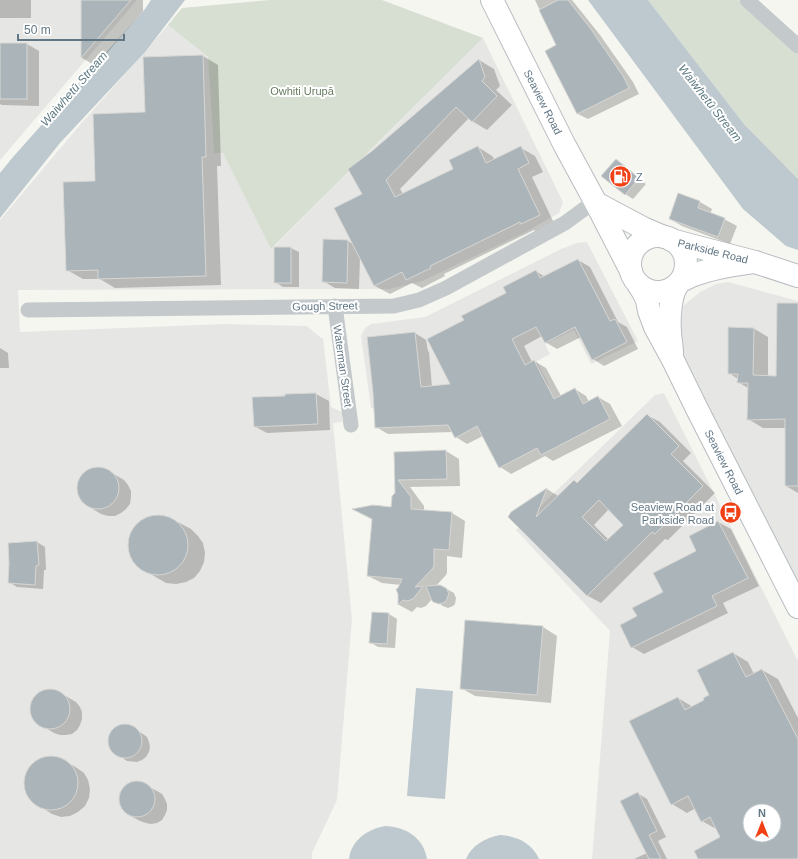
<svg xmlns="http://www.w3.org/2000/svg" width="798" height="859" viewBox="0 0 798 859" font-family="Arial,sans-serif">
<rect width="100%" height="100%" fill="#f6f6f1"/>
<g fill="#e6e7e5" fill-rule="evenodd">
<path d="M 0,0 L 137,0 L 0,160 Z"/>
<path d="M 168,25 L 208,57 L 214,152 L 223,152 L 272,249 L 483,38 L 563,202 L 559,213 L 524,233 L 422,281 L 389,289 L 18,290 L 20,332 L 224,324 L 307,326 L 321,338 L 323,338 L 331,407 L 342,412 L 342,422 L 333,423 L 352,619 L 337,800 L 312,853 L 312,859 L 0,859 L 0,220 L 79,126 Z"/>
<path d="M 587,242 L 638,341 L 591,364 L 574,330 L 545,344 L 550,354 L 537,361 L 549,385 L 474,423 L 463,404 L 371,408 L 361,336 L 365,328 L 371,324 L 425,317 L 561,249 L 577,243 Z"/>
<path d="M 728,282 L 798,301 L 798,589 L 679,349 L 683,306 L 700,292 L 716,284 Z"/>
<path d="M 664,393 L 798,661 L 798,859 L 592,859 L 610,631 L 516,530 L 655,395 ZM 750,811 L 774,811 L 774,835 L 750,835 Z"/>
</g>
<g fill="#d7ded2">
<path d="M 269,0 L 382,0 L 483,38 L 271,249 L 223,153 L 214,153 L 208,57 L 168,25 L 182,8 Z"/>
<path d="M 648,0 L 738,0 L 798,53 L 798,179 L 744,124 Z"/>
</g>
<g fill="#bdc9ce">
<path d="M 151,0 L 185,0 L 145,52 L 60,143 L 0,218 L 0,173 L 13,157 L 145,9 Z"/>
<path d="M 588,0 L 648,0 L 744,124 L 798,179 L 798,250 L 786,246 L 743,209 Z"/>
<path d="M 416,688 L 453,691 L 445,799 L 407,796 Z"/>
<path d="M 385,826 C 406,827 423,837 427,859 L 349,859 C 351,840 368,829 385,826 Z"/>
<path d="M 500,835 C 517,836 532,843 539,859 L 466,859 C 472,845 485,838 500,835 Z"/>
</g>
<g fill="#0003" fill-rule="evenodd">
<rect x="0" y="0" width="31" height="18"/>
<path d="M 82,0 L 143,0 L 143,11 L 96,66 L 82,58 Z"/>
<path d="M 535,0 L 572,0 L 600,35 L 633,82 L 639,94 L 588,119 L 578,114 L 557,46 Z"/>
<path d="M 0,44 L 27,44 L 39,51 L 39,106 L 2,105 L 0,104 Z"/>
<path d="M 203,56 L 218,65 L 221,166 L 217,166 L 221,285 L 115,288 L 100,279 L 83,279 L 67,270 L 96,182 L 146,113 Z"/>
<path d="M 479,60 L 494,69 L 500,86 L 496,90 L 512,105 L 487,130 L 472,121 L 469,118 L 400,189 L 403,194 L 454,169 L 478,147 L 492,156 L 495,160 L 521,148 L 535,156 L 543,172 L 532,177 L 554,223 L 537,232 L 534,230 L 444,274 L 445,276 L 422,288 L 412,283 L 390,294 L 375,286 L 360,257 L 359,289 L 335,288 L 323,281 L 324,240 L 348,241 L 353,244 L 372,152 Z"/>
<path d="M 616,160 L 624,165 L 646,184 L 633,199 L 625,194 Z"/>
<path d="M 700,202 L 712,209 L 710,214 L 724,219 L 737,226 L 730,244 L 682,226 L 670,219 Z"/>
<path d="M 291,248 L 299,252 L 299,287 L 283,287 L 275,282 Z"/>
<path d="M 578,260 L 590,267 L 618,322 L 627,327 L 638,349 L 604,366 L 593,359 L 581,337 L 557,349 L 545,342 L 542,336 L 524,346 L 532,362 L 534,361 L 546,368 L 561,396 L 575,389 L 586,396 L 589,402 L 598,397 L 610,404 L 622,426 L 553,461 L 545,456 L 511,474 L 500,467 L 483,436 L 467,444 L 456,437 L 453,432 L 388,434 L 376,427 L 415,333 L 426,340 L 428,351 L 429,352 L 432,387 L 452,385 L 465,321 L 507,293 L 536,271 L 545,277 Z"/>
<path d="M 798,304 L 798,493 L 786,486 L 786,428 L 763,428 L 748,419 L 748,388 L 738,382 L 738,379 L 729,373 L 753,328 L 768,337 L 768,377 L 778,377 Z"/>
<path d="M 0,348 L 8,353 L 9,368 L 0,368 Z"/>
<path d="M 316,394 L 329,401 L 330,430 L 267,433 L 254,426 L 286,397 L 286,395 Z"/>
<path d="M 647,415 L 660,422 L 691,453 L 683,461 L 715,493 L 668,540 L 665,539 L 601,603 L 588,596 L 510,517 L 512,512 L 547,489 L 558,496 L 574,481 L 578,483 ZM 609,509 L 624,525 L 609,540 L 594,525 Z"/>
<path d="M 446,451 L 459,459 L 460,486 L 410,487 L 424,506 L 424,511 L 452,513 L 465,521 L 462,558 L 447,556 L 447,573 L 446,575 L 436,586 L 443,587 L 454,593 L 456,598 L 455,604 L 453,606 L 448,608 L 443,606 L 432,599 L 426,606 L 421,608 L 417,607 L 412,612 L 399,605 L 399,594 L 401,585 L 382,583 L 368,576 L 373,520 L 354,510 L 392,508 L 396,493 L 395,453 Z"/>
<path d="M 99,468 L 105,469 L 124,480 L 128,485 L 131,491 L 131,497 L 130,504 L 126,509 L 121,513 L 115,516 L 108,516 L 101,514 L 88,506 L 82,502 L 79,496 L 77,489 L 78,482 L 81,476 L 87,471 L 92,469 Z"/>
<path d="M 156,515 L 165,516 L 174,520 L 191,529 L 198,536 L 203,543 L 205,553 L 204,562 L 200,571 L 194,578 L 186,582 L 176,584 L 166,583 L 140,568 L 133,561 L 129,552 L 129,542 L 131,532 L 138,524 L 146,518 Z"/>
<path d="M 718,522 L 731,529 L 759,586 L 723,603 L 728,613 L 644,654 L 632,647 L 638,617 L 664,593 L 697,551 Z"/>
<path d="M 37,542 L 45,547 L 46,570 L 44,570 L 43,589 L 17,587 L 9,582 Z"/>
<path d="M 389,614 L 397,619 L 395,648 L 378,647 L 370,642 Z"/>
<path d="M 543,627 L 557,636 L 551,703 L 475,696 L 461,688 Z"/>
<path d="M 733,653 L 748,662 L 754,674 L 762,670 L 778,679 L 798,718 L 798,859 L 699,859 L 722,838 L 718,830 L 702,821 L 696,808 L 687,813 L 672,804 L 678,698 L 693,707 L 705,700 L 711,695 ZM 750,811 L 774,811 L 774,835 L 750,835 Z"/>
<path d="M 51,690 L 57,691 L 76,702 L 80,707 L 82,712 L 82,719 L 80,725 L 77,730 L 72,734 L 66,735 L 60,735 L 54,733 L 41,725 L 36,721 L 33,716 L 31,710 L 32,704 L 35,698 L 39,693 L 45,691 Z"/>
<path d="M 124,725 L 130,726 L 134,729 L 143,734 L 147,737 L 149,742 L 150,747 L 149,752 L 146,757 L 142,760 L 137,762 L 127,761 L 114,752 L 111,748 L 109,743 L 111,733 L 115,729 L 119,726 Z"/>
<path d="M 48,757 L 56,757 L 64,760 L 77,768 L 84,773 L 88,780 L 90,789 L 89,798 L 85,806 L 78,812 L 70,816 L 61,817 L 52,814 L 32,801 L 26,794 L 24,785 L 25,777 L 28,770 L 33,763 L 40,759 Z"/>
<path d="M 138,782 L 144,784 L 157,791 L 162,794 L 165,799 L 167,804 L 167,810 L 165,815 L 162,820 L 157,823 L 151,824 L 146,823 L 140,821 L 127,814 L 123,810 L 121,805 L 120,799 L 121,794 L 124,789 L 128,785 L 133,783 Z"/>
<path d="M 637,793 L 647,799 L 666,837 L 658,841 L 667,859 L 634,859 L 647,853 Z"/>
</g>
<g fill="#abb4b9" stroke="#d7d7d4" fill-rule="evenodd">
<path d="M 81,0 L 131,0 L 81,58 Z"/>
<path d="M 558,0 L 568,0 L 590,28 L 623,76 L 629,88 L 577,114 L 545,51 L 556,45 L 539,10 Z"/>
<rect x="0" y="43" width="27" height="56"/>
<path d="M 203,55 L 206,157 L 202,157 L 206,276 L 98,279 L 98,270 L 66,271 L 63,182 L 95,181 L 93,114 L 145,112 L 143,57 Z"/>
<path d="M 479,59 L 485,77 L 482,81 L 497,96 L 472,122 L 456,107 L 386,180 L 395,197 L 453,169 L 449,160 L 478,146 L 486,163 L 521,146 L 529,163 L 518,169 L 540,215 L 521,224 L 520,222 L 430,266 L 431,268 L 406,280 L 402,272 L 374,286 L 334,208 L 362,194 L 348,169 L 372,151 Z"/>
<path d="M 616,159 L 639,178 L 625,195 L 601,176 Z"/>
<path d="M 678,193 L 700,201 L 698,208 L 725,218 L 718,237 L 669,219 Z"/>
<path d="M 323,239 L 348,240 L 347,283 L 322,282 Z"/>
<rect x="274" y="247" width="17" height="36"/>
<path d="M 578,259 L 610,321 L 615,319 L 627,342 L 592,360 L 575,327 L 545,343 L 536,327 L 512,339 L 525,365 L 534,360 L 554,399 L 575,388 L 583,404 L 598,396 L 610,419 L 541,455 L 537,448 L 499,468 L 477,426 L 455,438 L 448,425 L 375,428 L 373,393 L 367,337 L 415,332 L 421,387 L 450,384 L 427,339 L 464,320 L 461,316 L 506,293 L 503,287 L 536,270 L 540,278 Z"/>
<path d="M 777,303 L 798,303 L 798,486 L 785,486 L 785,419 L 747,420 L 748,383 L 737,383 L 738,374 L 728,374 L 728,327 L 754,328 L 753,375 L 776,376 Z"/>
<path d="M 316,393 L 318,424 L 254,427 L 252,397 L 285,396 L 285,394 Z"/>
<path d="M 647,414 L 679,446 L 671,454 L 703,486 L 655,534 L 652,532 L 587,596 L 508,517 L 511,512 L 547,488 L 536,517 L 574,480 L 577,483 ZM 599,500 L 623,525 L 606,541 L 582,517 Z"/>
<path d="M 446,450 L 447,479 L 398,480 L 411,497 L 411,509 L 452,512 L 449,550 L 434,549 L 434,565 L 433,568 L 415,587 L 423,586 L 413,599 L 407,601 L 403,600 L 398,605 L 398,594 L 396,589 L 398,588 L 402,579 L 367,576 L 372,519 L 352,509 L 373,505 L 391,507 L 392,496 L 395,493 L 394,452 Z"/>
<circle cx="98" cy="488" r="21"/>
<circle cx="158" cy="545" r="30"/>
<path d="M 718,521 L 748,578 L 712,596 L 717,606 L 631,648 L 620,625 L 637,616 L 632,608 L 663,592 L 653,573 L 696,551 L 689,536 Z"/>
<path d="M 37,541 L 39,565 L 36,566 L 35,585 L 8,583 L 9,563 L 8,543 Z"/>
<path d="M 440,585 L 446,588 L 449,593 L 447,599 L 445,602 L 439,604 L 433,602 L 431,599 L 426,586 Z"/>
<path d="M 372,612 L 389,613 L 387,644 L 369,643 Z"/>
<path d="M 465,620 L 543,626 L 537,695 L 460,689 Z"/>
<path d="M 733,652 L 746,677 L 762,669 L 798,739 L 798,859 L 698,859 L 694,851 L 720,837 L 710,817 L 701,822 L 688,796 L 671,805 L 629,721 L 678,697 L 685,710 L 704,700 L 703,698 L 709,695 L 697,670 ZM 750,811 L 774,811 L 774,835 L 750,835 Z"/>
<circle cx="50" cy="709" r="20"/>
<circle cx="125" cy="741" r="17"/>
<circle cx="51" cy="783" r="27"/>
<circle cx="137" cy="799" r="18"/>
<path d="M 638,792 L 657,831 L 649,835 L 661,859 L 649,859 L 620,801 Z"/>
</g>
<g fill="none" stroke-linecap="round" stroke-linejoin="round">
<defs>
<g id="secondary">
<path d="M 492,0 L 564,144 L 596,203 L 631,271"/>
<path d="M 596,203 L 643,228 L 664,237"/>
<circle cx="658" cy="264" r="28"/>
<path d="M 671,240 L 755,262 L 798,276"/>
<path d="M 638,284 L 643,292 L 647,300 L 649,311 L 655,327 L 673,360 L 697,409 L 798,607"/>
<path d="M 672,353 C 672,345 670,338 670,331 C 669,319 670,293 679,283 C 681,280 686,279 689,277 C 710,268 733,265 755,262"/>
</g>
</defs>
<use href="#secondary" stroke="#b6bcc0" stroke-width="24"/>
<g stroke="#c4c9cb" stroke-width="15">
<path d="M 747,0 L 798,46"/>
<path d="M 335,306 L 351,425"/>
<path d="M 28,310 L 394,306 L 419,300 L 446,288 L 565,223 L 595,201"/>
</g>
<use href="#secondary" stroke="#fff" stroke-width="22"/>
</g>
<defs>
<symbol id="fuel-disc" viewBox="-11 -11 22 22"><circle r="9.5" fill="#f24015" stroke="#fff"/><path d="M-5.5-6h7V0h2V4h1.3V-2.5L3-4.5l.8-.8L6-3V5H2.5V1h-1V6h-7ZM-4.2-4.7v3.2H.2V-4.7Z" fill="#fff"/></symbol>
<symbol id="bus-disc" viewBox="-11 -11 22 22"><circle r="9.5" fill="#f24015" stroke="#fff"/><path d="M-5-6H5V4H4V6H2V4H-2V6H-4V4H-5ZM-3.5-4V0h7V-4ZM-3.5 1.2v1.5H-2V1.2ZM2 1.2v1.5H3.5V1.2Z" fill="#fff"/></symbol>
</defs>
<g fill-rule="evenodd">
<use href="#fuel-disc" x="608" y="164" width="25" height="25"/>
<use href="#bus-disc" x="718" y="500" width="25" height="25"/>
</g>
<g text-anchor="middle" dominant-baseline="central" stroke-width="4" stroke-linejoin="round" paint-order="stroke">
<g font-size="11" fill="#677c61" stroke="#fff">
<text x="302" y="91">Owhiti Urupā</text>
</g>
<g font-size="11" fill="#627785" stroke="#fff">
<text transform="translate(543 102) rotate(63)">Seaview Road</text>
<text transform="translate(713 251) rotate(14)">Parkside Road</text>
<text transform="translate(325 306) rotate(-1)">Gough Street</text>
<text transform="translate(343 366) rotate(82)">Waterman Street</text>
<text transform="translate(724 462) rotate(63)">Seaview Road</text>
</g>
<g font-size="11" fill="#627785" stroke="#fff" text-anchor="start">
<text x="636" y="177">Z</text>
<text x="714" y="507" text-anchor="end">Seaview Road at<tspan x="714" dy="13">Parkside Road</tspan></text>
</g>
<g font-size="12" font-style="italic" fill="#5d7a83" stroke="#fff">
<text transform="translate(74 89) rotate(-49)">Waiwhetū Stream</text>
<text transform="translate(710 103) rotate(52)">Waiwhetū Stream</text>
</g>
</g>
<g transform="translate(762 823)"><circle r="19" fill="#ffffff" stroke="#c0c9ce"/>
<path d="M0-3L7 15L0 10L-7 15Z" fill="#f24015"/>
<text y="-6" font-size="11" font-weight="bold" text-anchor="middle" fill="#627785">N</text>
</g>
<path d="M18 34v6h106v-6" fill="none" stroke="#627785" stroke-width="2"/>
<text x="24" y="34" font-size="12" fill="#627785" stroke="#ffffff" stroke-width="3" paint-order="stroke">50 m</text>
</svg>
